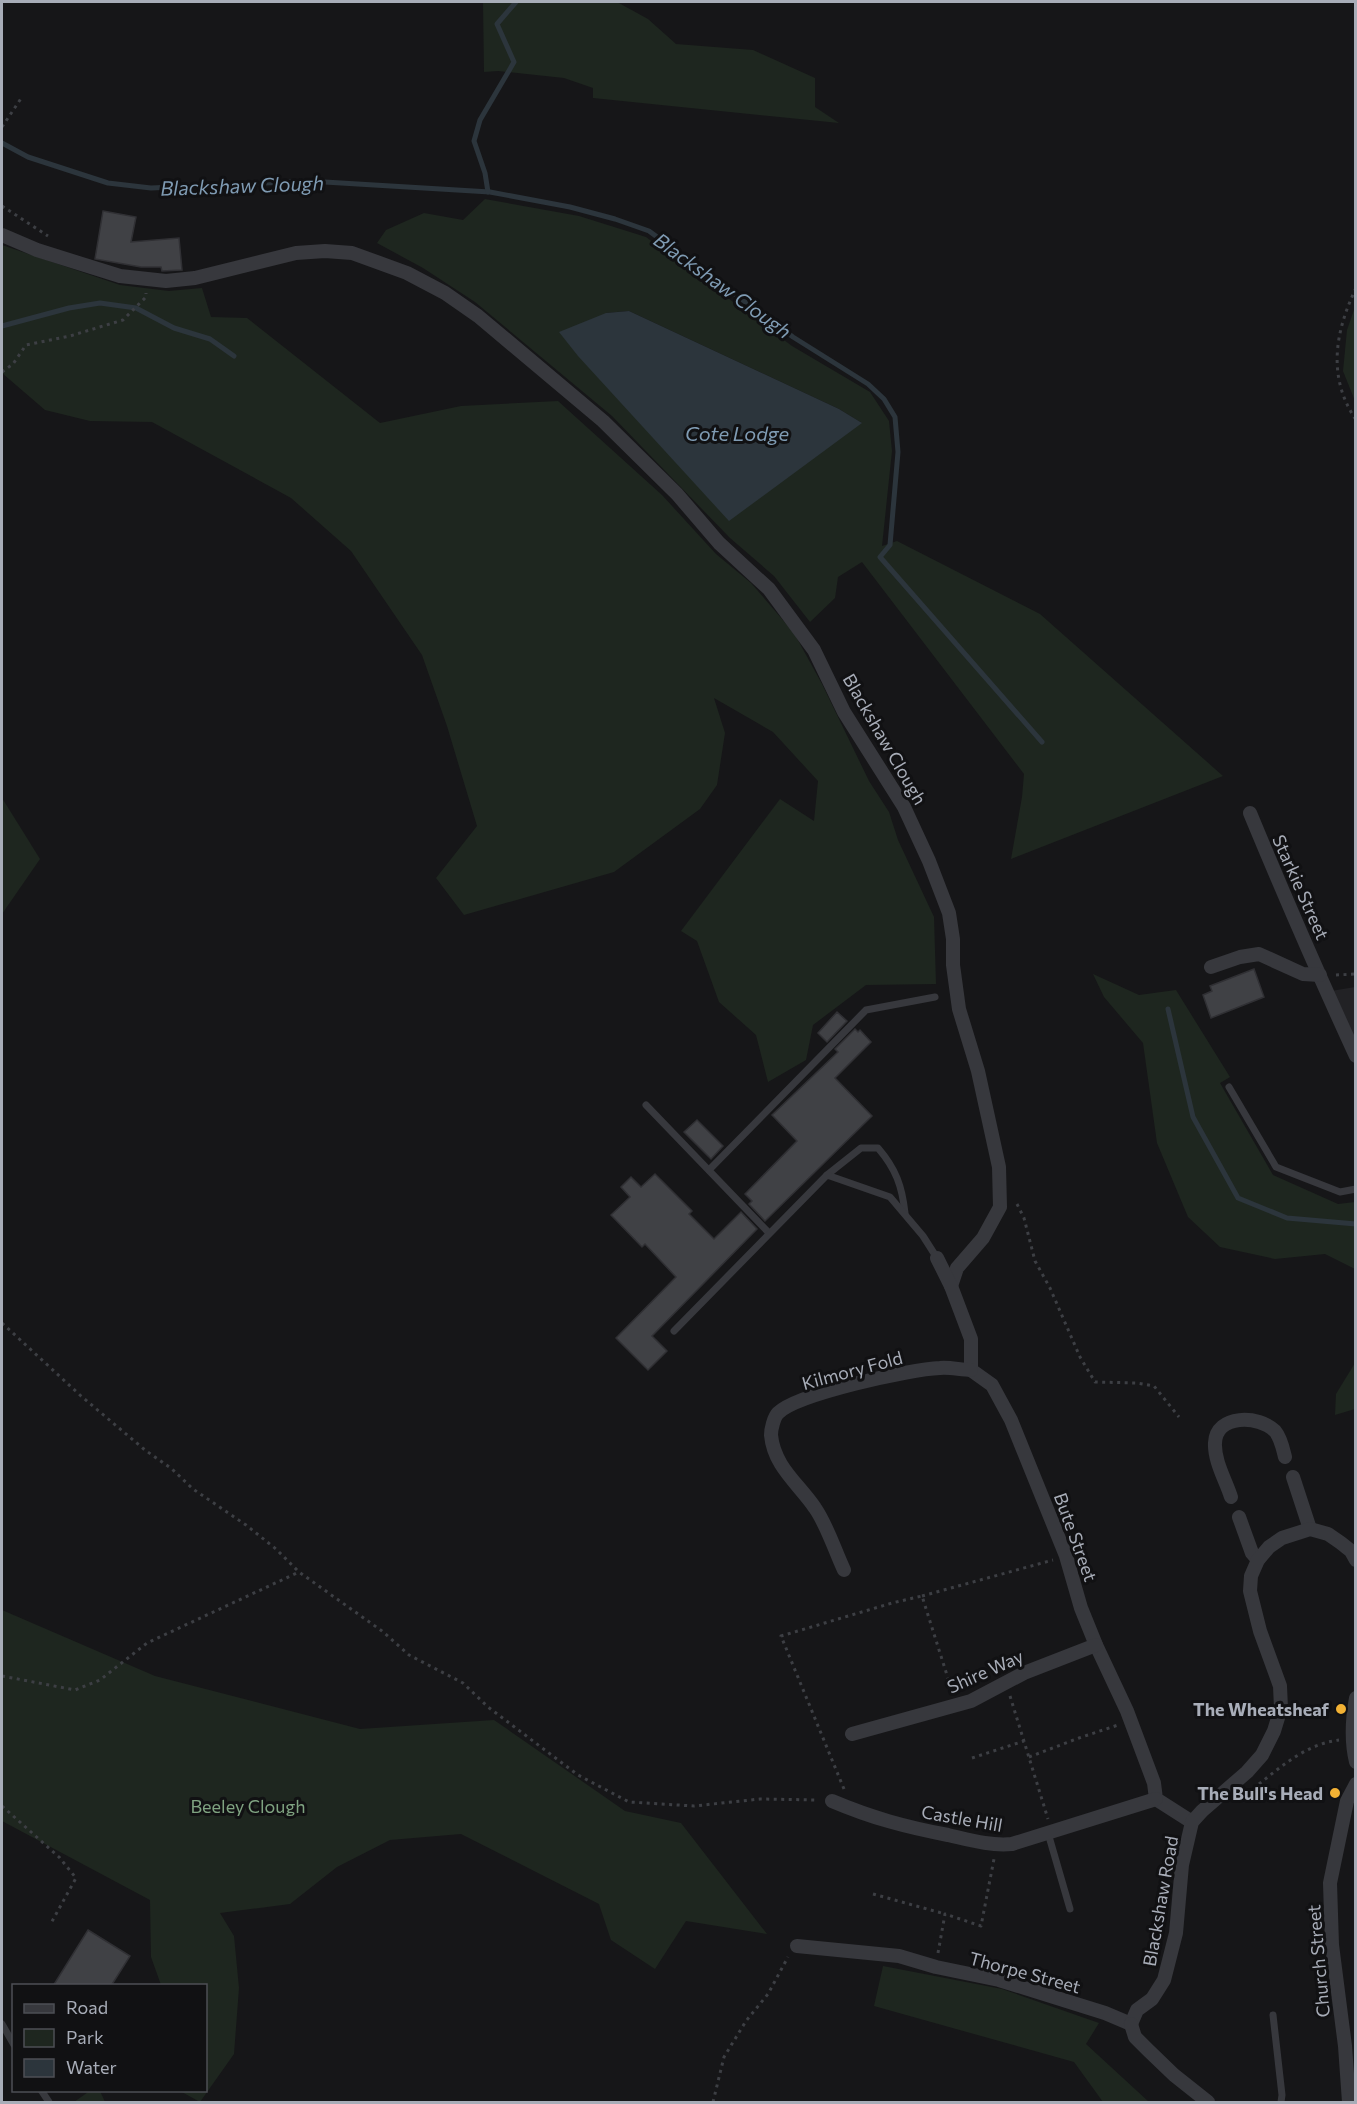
<svg xmlns="http://www.w3.org/2000/svg" width="1357" height="2104" viewBox="0 0 1357 2104" font-family="Commissioner,sans-serif">
<rect width="100%" height="100%" fill="#161618"/>
<path fill="#222225" d="M 1355,987 L 1355,1047 L 1331,991 Z"/>
<g fill="#1e261f" fill-rule="evenodd">
<path d="M 483,2 L 617,2 L 648,19 L 676,44 L 753,50 L 815,78 L 815,107 L 839,123 L 593,98 L 593,88 L 564,78 L 498,71 L 484,72 Z"/>
<path d="M 485,199 L 579,216 L 646,237 L 792,346 L 870,392 L 889,421 L 892,451 L 882,546 L 897,541 L 1040,614 L 1223,776 L 1011,859 L 1022,797 L 1024,774 L 862,562 L 838,577 L 835,598 L 810,622 L 774,576 L 730,538 L 612,416 L 475,302 L 423,268 L 377,243 L 386,230 L 424,213 L 463,220 ZM 629,311 L 839,409 L 862,423 L 606,313 Z"/>
<path d="M 2,245 L 120,285 L 169,291 L 202,288 L 211,317 L 247,318 L 380,423 L 461,406 L 558,401 L 662,495 L 716,554 L 751,583 L 794,633 L 822,684 L 869,781 L 889,812 L 898,840 L 934,917 L 936,984 L 866,985 L 813,1025 L 806,1060 L 768,1082 L 756,1035 L 719,1002 L 697,941 L 681,931 L 780,799 L 814,821 L 818,781 L 773,732 L 714,698 L 725,733 L 717,785 L 700,809 L 614,872 L 464,915 L 436,878 L 477,826 L 447,726 L 422,655 L 351,551 L 291,498 L 152,422 L 90,421 L 45,410 L 2,373 Z"/>
<path d="M 1355,307 L 1356,307 L 1355,401 L 1343,371 L 1347,330 Z"/>
<path d="M 2,798 L 40,859 L 2,914 Z"/>
<path d="M 1093,974 L 1139,995 L 1176,990 L 1230,1077 L 1220,1083 L 1273,1175 L 1338,1204 L 1355,1202 L 1355,1269 L 1325,1254 L 1275,1259 L 1220,1247 L 1188,1217 L 1157,1143 L 1143,1043 L 1104,997 Z"/>
<path d="M 1355,1363 L 1355,1409 L 1335,1415 L 1336,1394 Z"/>
<path d="M 2,1610 L 155,1676 L 360,1729 L 494,1720 L 625,1811 L 681,1823 L 767,1934 L 686,1921 L 655,1969 L 611,1940 L 599,1904 L 461,1834 L 390,1840 L 337,1867 L 290,1904 L 220,1913 L 234,1936 L 239,1988 L 234,2054 L 200,2102 L 180,2091 L 206,2090 L 206,1986 L 161,1985 L 151,1957 L 150,1900 L 2,1821 Z"/>
<path d="M 883,1966 L 1002,1989 L 1099,2023 L 1086,2044 L 1149,2102 L 1103,2102 L 1074,2062 L 874,2006 Z"/>
<path d="M 91,2090 L 100,2091 L 105,2102 L 74,2102 Z"/>
</g>
<path fill="#2c353c" d="M 629,311 L 839,409 L 862,423 L 729,521 L 578,356 L 559,332 L 606,313 Z"/>
<g fill="none" stroke-linecap="round" stroke-linejoin="round">
<g stroke="#2c353c" stroke-width="5">
<path d="M 2,143 L 28,157 L 108,183 L 151,188 L 308,181 L 490,192 L 570,207 L 615,219 L 649,231 L 793,337 L 868,384 L 884,399 L 895,417 L 898,452 L 890,545 L 880,557 L 1042,742"/>
<path d="M 488,192 L 485,173 L 474,141 L 480,120 L 514,62 L 497,24 L 516,2"/>
<path d="M 2,326 L 69,308 L 100,303 L 136,308 L 174,328 L 210,339 L 234,356"/>
<path d="M 1168,1009 L 1193,1117 L 1238,1198 L 1287,1218 L 1356,1224"/>
</g>
</g>
<g fill="#404145" stroke="#303034" stroke-width="1.5">
<path d="M 103,211 L 136,217 L 131,242 L 179,238 L 182,270 L 162,271 L 161,267 L 141,267 L 95,259 Z"/>
<path d="M 1254,969 L 1264,997 L 1211,1018 L 1203,995 L 1212,991 L 1210,986 Z"/>
<path d="M 837,1012 L 847,1021 L 827,1042 L 818,1033 Z"/>
<path d="M 855,1029 L 858,1032 L 860,1030 L 871,1042 L 835,1078 L 872,1116 L 765,1221 L 749,1204 L 752,1201 L 745,1194 L 797,1141 L 772,1115 L 838,1052 L 835,1049 Z"/>
<path d="M 697,1120 L 723,1146 L 711,1159 L 684,1132 Z"/>
<path d="M 655,1174 L 692,1211 L 689,1214 L 714,1239 L 741,1212 L 757,1229 L 652,1336 L 667,1351 L 648,1370 L 616,1338 L 676,1277 L 645,1244 L 642,1247 L 611,1215 L 630,1197 L 621,1187 L 631,1177 L 641,1187 Z"/>
<path d="M 88,1930 L 130,1956 L 111,1986 L 53,1986 Z"/>
</g>
<g fill="none" stroke-linecap="round" stroke-linejoin="round">
<g stroke="#3d3f44" stroke-width="3" stroke-dasharray="3 4.5" stroke-linecap="butt">
<path d="M 2,127 L 22,97"/>
<path d="M 2,206 L 48,236"/>
<path d="M 1356,288 C 1335,332 1327,377 1356,420"/>
<path d="M 2,372 L 13,364 L 26,345 L 70,336 L 123,320 L 146,297 L 146,293"/>
<path d="M 1336,975 L 1356,974"/>
<path d="M 1017,1204 L 1024,1218 L 1035,1261 L 1050,1288 L 1080,1357 L 1095,1382 L 1137,1383 L 1154,1386 L 1179,1417"/>
<path d="M 2,1323 L 81,1396 L 145,1450 L 172,1469 L 193,1489 L 246,1525 L 276,1549 L 299,1572 L 382,1631 L 409,1655 L 463,1683 L 488,1707 L 578,1775 L 629,1802 L 694,1806 L 760,1799 L 818,1800"/>
<path d="M 922,1596 L 1053,1560"/>
<path d="M 2,1676 L 75,1690 L 100,1680 L 147,1643 L 299,1572"/>
<path d="M 1010,1696 L 1048,1819"/>
<path d="M 1029,1757 L 1079,1738 L 1118,1725"/>
<path d="M 972,1758 L 1024,1741"/>
<path d="M 1259,1784 C 1283,1765 1307,1744 1339,1740"/>
<path d="M 844,1789 L 781,1636 L 892,1603 L 922,1596 L 952,1691"/>
<path d="M 2,1806 L 59,1857 L 76,1878 L 50,1925"/>
<path d="M 873,1894 L 945,1914"/>
<path d="M 938,1953 L 945,1914 L 981,1926 L 994,1859"/>
<path d="M 713,2102 L 724,2057 L 746,2021 L 768,1994 L 788,1957"/>
</g>
<g stroke="#37383d" stroke-width="7">
<path d="M 1229,1087 L 1276,1167 L 1340,1192 L 1356,1189"/>
<path d="M 646,1105 L 769,1233"/>
<path d="M 709,1170 L 866,1010 L 935,997"/>
<path d="M 827,1175 L 861,1148 L 878,1148 C 896,1169 902,1186 905,1213"/>
<path d="M 674,1331 L 827,1175 L 890,1197 L 923,1236 L 937,1258"/>
<path d="M 1048,1833 L 1070,1909"/>
<path d="M 1273,2015 L 1282,2095 L 1281,2102"/>
<path d="M 2,2024 L 14,2045"/>
<path d="M 41,2090 L 49,2102"/>
</g>
<g stroke="#37383d" stroke-width="14">
<path d="M 2,235 L 37,250 L 120,276 L 166,281 L 195,278 L 296,253 L 325,251 L 352,253 L 407,273 L 445,293 L 478,316 L 603,421 L 677,494 L 719,543 L 769,589 L 814,650 L 844,712 L 904,807 L 929,861 L 949,913 L 953,939 L 953,965 L 959,1009 L 978,1071 L 999,1167 L 1000,1207 L 983,1238 L 957,1268 L 951,1286"/>
<path d="M 1250,813 C 1284,895 1319,976 1356,1056"/>
<path d="M 1211,967 L 1240,957 L 1259,954 L 1303,974 L 1320,975"/>
<path d="M 937,1258 L 951,1286 L 971,1339 L 971,1370 L 992,1385 L 1011,1420 L 1066,1556 L 1081,1608 L 1096,1645 L 1127,1711 L 1154,1783 L 1156,1799 L 1192,1822"/>
<path d="M 1293,1477 L 1310,1529"/>
<path d="M 1231,1497 C 1226,1481 1214,1461 1215,1443 C 1216,1414 1259,1415 1275,1431 C 1281,1438 1283,1449 1285,1457"/>
<path d="M 1239,1517 L 1252,1553 L 1258,1560"/>
<path d="M 844,1570 C 835,1551 827,1525 815,1508 C 799,1484 774,1467 771,1435 C 771,1429 774,1417 778,1413 C 797,1394 910,1369 940,1368 C 950,1367 961,1370 971,1370"/>
<path d="M 1356,1698 C 1352,1720 1351,1741 1356,1762"/>
<path d="M 852,1734 L 971,1701 L 1024,1673 L 1096,1645"/>
<path d="M 832,1801 C 872,1818 906,1827 948,1835 C 970,1840 990,1846 1012,1844 L 1156,1799"/>
<path d="M 797,1946 L 899,1956 L 936,1967 L 999,1980 L 1105,2013 L 1131,2024"/>
<path d="M 1131,2024 L 1137,2010 L 1152,1999 L 1164,1980 L 1176,1933 L 1182,1865 L 1192,1822 L 1202,1811 L 1247,1772 L 1262,1755 L 1274,1731 L 1281,1708 L 1280,1686 L 1260,1631 L 1250,1591 L 1251,1576 L 1258,1560 L 1269,1547 L 1282,1538 L 1310,1529 L 1328,1534 L 1341,1543 L 1351,1551 L 1356,1560"/>
<path d="M 1131,2024 L 1135,2037 L 1148,2050 L 1174,2075 L 1208,2102"/>
<path d="M 1349,2102 L 1345,2046 L 1332,1945 L 1330,1883 L 1347,1801 L 1356,1784"/>
</g>
</g>
<g fill="#f2b134" stroke="#111113" stroke-width="2">
<circle cx="1341" cy="1709" r="6"/>
<circle cx="1335" cy="1793" r="6"/>
</g>
<g text-anchor="middle" dominant-baseline="central" stroke-width="6" stroke-linejoin="round" paint-order="stroke">
<g font-size="18" fill="#a8adb8" stroke="#111113">
<text transform="translate(885 739) rotate(60)">Blackshaw Clough</text>
<text transform="translate(1301 887) rotate(66)">Starkie Street</text>
<text transform="translate(852 1370) rotate(-15)">Kilmory Fold</text>
<text transform="translate(1076 1537) rotate(70)">Bute Street</text>
<text transform="translate(985 1671) rotate(-24)">Shire Way</text>
<text transform="translate(962 1818) rotate(10)">Castle Hill</text>
<text transform="translate(1160 1901) rotate(-80)">Blackshaw Road</text>
<text transform="translate(1318 1961) rotate(-95)">Church Street</text>
<text transform="translate(1025 1972) rotate(15)">Thorpe Street</text>
</g>
<g font-size="18" font-weight="bold" fill="#a8adb8" stroke="#111113" text-anchor="end">
<text x="1329" y="1709">The Wheatsheaf</text>
<text x="1323" y="1793">The Bull's Head</text>
</g>
<g font-size="18" fill="#7fa381" stroke="#111113">
<text x="248" y="1806">Beeley Clough</text>
</g>
<g font-size="20" font-style="italic" fill="#7f9bb3" stroke="#111113">
<text transform="translate(242 185) rotate(-2)">Blackshaw Clough</text>
<text transform="translate(723 285) rotate(36)">Blackshaw Clough</text>
<text x="737" y="433">Cote Lodge</text>
</g>
</g>
<rect width="1357" height="2104" fill="none" stroke="#a8adb8" stroke-width="6"/>
<rect x="12" y="1984" width="195" height="108" fill="#111113" stroke="#4d4f55" stroke-width="1.5"/>
<rect x="24" y="2004" width="30" height="9" fill="#37383d" stroke="#4d4f55" stroke-width="1.5"/>
<text x="66" y="2014" font-size="18" fill="#a8adb8">Road</text>
<rect x="24" y="2029" width="30" height="18" fill="#1e261f" stroke="#4d4f55" stroke-width="1.5"/>
<text x="66" y="2044" font-size="18" fill="#a8adb8">Park</text>
<rect x="24" y="2059" width="30" height="18" fill="#2c353c" stroke="#4d4f55" stroke-width="1.5"/>
<text x="66" y="2074" font-size="18" fill="#a8adb8">Water</text>
</svg>
